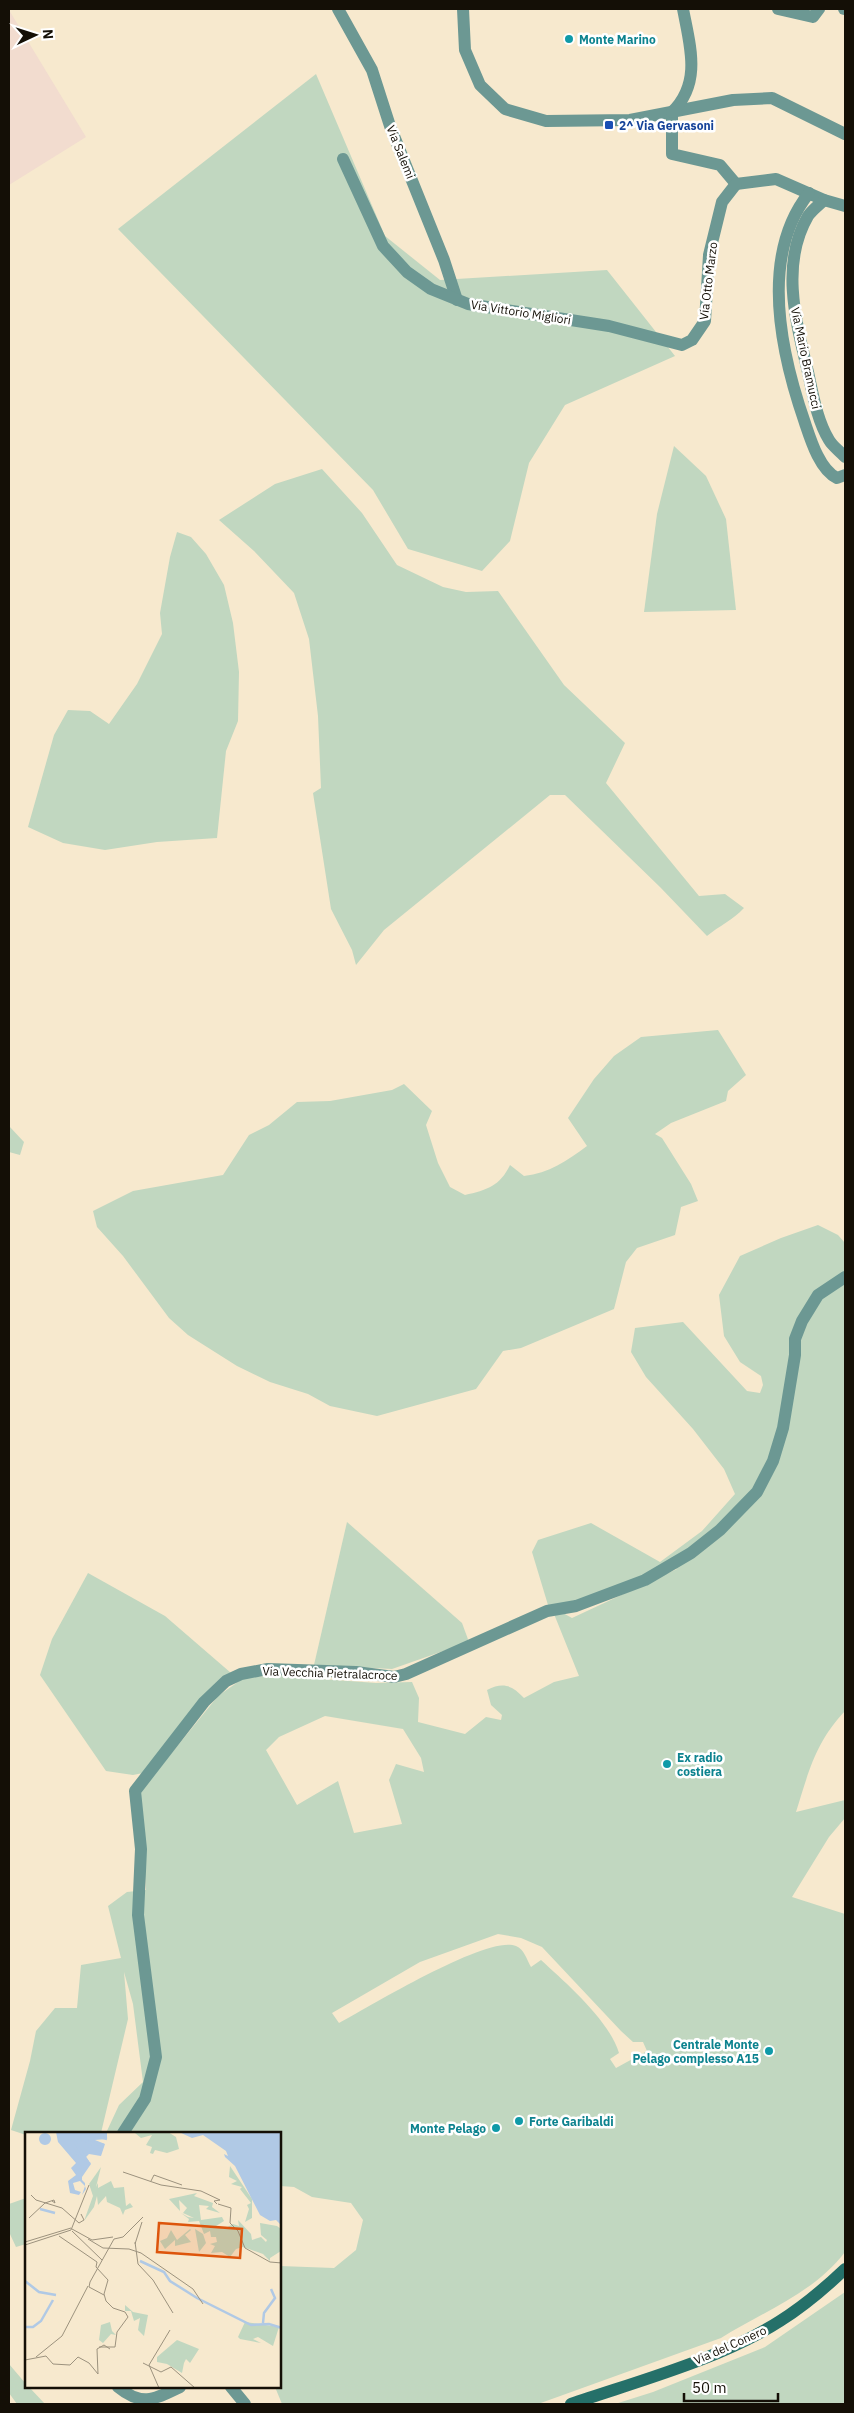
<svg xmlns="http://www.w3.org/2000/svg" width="854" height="2413" viewBox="0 0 854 2413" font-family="'IBM Plex Sans',sans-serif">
<rect width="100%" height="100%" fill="#f7e9ce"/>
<path fill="#f2dccf" d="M 9,10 L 86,137 L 9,185 Z"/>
<g fill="#c1d7c0" fill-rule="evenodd">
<path d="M 316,74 L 385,236 L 440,280 L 607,270 L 675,356 L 565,405 L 529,463 L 510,541 L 482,571 L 408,549 L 373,490 L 118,229 Z"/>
<path d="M 674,446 L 706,476 L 726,519 L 736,610 L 644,612 L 657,514 Z"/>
<path d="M 322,469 L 362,513 L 397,565 L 443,587 L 466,592 L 498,591 L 564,685 L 625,743 L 606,783 L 699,896 L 725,894 L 744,908 C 733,920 719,926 707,936 L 660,887 L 565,795 L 550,795 L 384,930 L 356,965 L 352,950 L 331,909 L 313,793 L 321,788 L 318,716 L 309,639 L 294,593 L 254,551 L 219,520 L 275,484 Z"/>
<path d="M 177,532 L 191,537 L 206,554 L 224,585 L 233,623 L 239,672 L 238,721 L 226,751 L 217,838 L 157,842 L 105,850 L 63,843 L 28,827 L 54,735 L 68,710 L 90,711 L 109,724 L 137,684 L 162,634 L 160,613 L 170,557 Z"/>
<path d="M 718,1030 L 746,1075 L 728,1091 L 726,1101 L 671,1123 L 655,1134 L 662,1138 L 691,1184 L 698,1201 L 681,1207 L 675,1235 L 637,1248 L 626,1262 L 614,1309 L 521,1348 L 503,1351 L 476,1389 L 377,1416 L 330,1406 L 308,1394 L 270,1382 L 237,1366 L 188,1335 L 169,1318 L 123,1256 L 97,1227 L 93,1211 L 133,1191 L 223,1175 L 249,1135 L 269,1125 L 297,1102 L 330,1101 L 392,1090 L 404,1084 L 432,1111 L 426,1125 L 438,1163 L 450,1187 L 465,1195 C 487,1190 500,1186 510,1165 L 524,1176 C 549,1173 567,1161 587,1146 L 568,1118 L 594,1079 L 614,1056 L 641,1037 Z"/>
<path d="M 9,1126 L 24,1142 L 20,1155 L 9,1152 Z"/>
<path d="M 818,1225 L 838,1235 L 845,1243 L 845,1711 C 815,1743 809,1771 796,1812 L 845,1800 L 845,1818 L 829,1837 L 792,1897 L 845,1914 L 845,2252 C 814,2293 764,2311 721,2338 L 538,2404 L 282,2404 L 275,2387 L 280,2387 L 280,2266 L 334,2268 L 356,2250 L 363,2220 L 351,2203 L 312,2197 L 294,2187 L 280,2186 L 280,2133 L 106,2133 L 119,2105 L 143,2082 L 133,2004 L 124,1972 L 128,2019 L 101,2133 L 26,2133 L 26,2135 L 11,2130 L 30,2061 L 36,2031 L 55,2008 L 77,2008 L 81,1965 L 121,1958 L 108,1906 L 127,1892 L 146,1890 L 140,1792 L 218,1696 L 245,1677 L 282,1676 L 376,1683 L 412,1682 L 419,1698 L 418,1722 L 465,1734 L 486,1717 L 501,1720 L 502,1715 L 491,1705 L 487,1690 C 503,1682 512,1685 524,1698 L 554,1682 L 579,1676 L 554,1614 L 563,1613 L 572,1618 L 677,1569 L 667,1565 L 576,1604 L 548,1605 L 532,1552 L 538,1540 L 591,1523 L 660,1562 L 702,1531 L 735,1494 L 724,1469 L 693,1429 L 646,1377 L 631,1352 L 635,1328 L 683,1322 L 747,1391 L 760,1393 L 763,1385 L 761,1376 L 740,1362 L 724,1336 L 719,1295 L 740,1256 L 781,1238 ZM 325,1716 L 403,1729 L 421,1758 L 424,1772 L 396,1764 L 389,1780 L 402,1824 L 354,1833 L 338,1781 L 297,1805 L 266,1750 L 279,1737 ZM 498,1934 L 521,1938 L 542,1947 L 621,2031 L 633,2042 L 643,2042 L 647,2051 L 616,2068 L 610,2059 L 619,2053 C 609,2020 566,1983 541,1960 L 531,1967 C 527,1960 524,1949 516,1946 C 488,1934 369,2007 339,2023 L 332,2013 L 420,1962 Z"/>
<path d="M 347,1522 L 462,1623 L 469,1642 L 392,1669 L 314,1665 Z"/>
<path d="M 88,1573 L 165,1616 L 231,1673 L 143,1773 L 133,1775 L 106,1771 L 40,1675 L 52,1639 Z"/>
<path d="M 26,2198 L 26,2244 L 16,2247 L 9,2232 L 9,2204 Z"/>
<path d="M 845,2292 L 845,2404 L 615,2404 L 653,2392 L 765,2347 Z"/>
<path d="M 9,2364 L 26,2384 L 26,2387 L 29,2387 L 45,2404 L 17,2404 L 9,2393 Z"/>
</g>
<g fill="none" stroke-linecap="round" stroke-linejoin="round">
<g stroke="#6c9893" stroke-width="12">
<path d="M 338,9 L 372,70 L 390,126 L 444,260 L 457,300"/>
<path d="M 463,9 L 465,50 L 480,85 L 505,109 L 546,121 L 630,120 L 733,100 L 772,98 L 845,134"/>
<path d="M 778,9 L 813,17 L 819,9"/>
<path d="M 672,112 L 672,154 L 720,165 L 736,184 L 776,179 L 824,200 L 845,206"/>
<path d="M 672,112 C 702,83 690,46 683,9"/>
<path d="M 343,159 L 383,246 L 407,272 L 431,289 L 468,304 L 609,326 L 682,345 L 692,340 L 705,321 L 709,255 L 722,202 L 736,184"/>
<path d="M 809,193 C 759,256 781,354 805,423 C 811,441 820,470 837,478 L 845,475"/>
<path d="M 824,200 C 819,205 812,210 808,216 C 780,264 796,322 808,372 C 813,395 817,420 829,440 C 833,447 840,451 845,457"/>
<path d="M 123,2133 L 145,2099 L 156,2057 L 138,1915 L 141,1849 L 135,1791 L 204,1702 L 226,1681 L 241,1674 L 268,1669 L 356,1672 L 394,1677 L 406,1674 L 547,1611 L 576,1606 L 645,1580 L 691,1553 L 720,1530 L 757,1492 L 773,1461 L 783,1428 L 795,1355 L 795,1339 L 802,1321 L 818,1295 L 845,1277"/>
<path d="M 118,2387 C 142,2407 155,2399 180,2387"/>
<path d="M 231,2387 L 245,2404"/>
</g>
<path stroke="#6c9893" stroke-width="12" d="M 844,9 L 845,9"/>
<path stroke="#257069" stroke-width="12" d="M 571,2404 C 638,2381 721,2359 780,2321 C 804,2306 825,2288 845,2269"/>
</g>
<g fill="#0f9aa8" stroke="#fff" stroke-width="2">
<circle cx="569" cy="39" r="5"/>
<circle cx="667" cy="1764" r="5"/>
<circle cx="769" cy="2051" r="5"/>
<circle cx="519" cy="2121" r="5"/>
<circle cx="496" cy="2128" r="5"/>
</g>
<rect fill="#1a4fb4" stroke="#fff" stroke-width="2" x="604" y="120" width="10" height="10" rx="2.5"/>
<g text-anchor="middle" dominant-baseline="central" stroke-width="5" stroke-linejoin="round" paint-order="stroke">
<g font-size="12" font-weight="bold" fill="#0d838f" stroke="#fff" text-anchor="start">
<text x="579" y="39">Monte Marino</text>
<text x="677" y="1757">Ex radio<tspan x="677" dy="14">costiera</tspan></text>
<text x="759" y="2044" text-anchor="end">Centrale Monte<tspan x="759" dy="14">Pelago complesso A15</tspan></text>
<text x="529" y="2121">Forte Garibaldi</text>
<text x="486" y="2128" text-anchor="end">Monte Pelago</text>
</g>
<g font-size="12" font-weight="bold" fill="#164399" stroke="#fff" text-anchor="start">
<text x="619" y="125">2^ Via Gervasoni</text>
</g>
<g font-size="12" fill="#140f06" stroke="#fff">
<text transform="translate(401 152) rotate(68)">Via Salemi</text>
<text transform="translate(708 281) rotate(-83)">Via Otto Marzo</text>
<text transform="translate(521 312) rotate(9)">Via Vittorio Migliori</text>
<text transform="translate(806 358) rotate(78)">Via Mario Bramucci</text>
<text transform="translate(330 1673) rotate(2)">Via Vecchia Pietralacroce</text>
<text transform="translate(730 2345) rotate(-24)">Via del Conero</text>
</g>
</g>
<g transform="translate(25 2132)">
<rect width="256" height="256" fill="#f7e9ce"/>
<path d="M 143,0 L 151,5 L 154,17 L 142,21 L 130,18 L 128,22 L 125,21 L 127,15 L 121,13 L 127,3 L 116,6 L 110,1 ZM 205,34 L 227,67 L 227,86 L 220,90 L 224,77 L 222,73 L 226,71 L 215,57 L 217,55 L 206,52 L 212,49 L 204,45 ZM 76,35 L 71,55 L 73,51 L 73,56 L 86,49 L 89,56 L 99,55 L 101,74 L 105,71 L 108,75 L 100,78 L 98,83 L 95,76 L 82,70 L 81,64 L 73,73 L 72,64 L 69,75 L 59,89 L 68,64 L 64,52 ZM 172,61 L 169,64 L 188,71 L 187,75 L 195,81 L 181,77 L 184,74 L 174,73 L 176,88 L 197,85 L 199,89 L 191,94 L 199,97 L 208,92 L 214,94 L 213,88 L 226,102 L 227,108 L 236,105 L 241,110 L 242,108 L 236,103 L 235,91 L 252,94 L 256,97 L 256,119 L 245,126 L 245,129 L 238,122 L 218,115 L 211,117 L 205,125 L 197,120 L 186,121 L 190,114 L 185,112 L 192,110 L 191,105 L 186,105 L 185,99 L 179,102 L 174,89 L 163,90 L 164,87 L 156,81 L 163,85 L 169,86 L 158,81 L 162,76 L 154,68 L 155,79 L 144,67 ZM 165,97 L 166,98 L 160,103 L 166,110 L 150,114 L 150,108 L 140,117 L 135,109 L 142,106 L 146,98 L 152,108 ZM 170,97 L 178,102 L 181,111 L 174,120 ZM 100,173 L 108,180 L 123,183 L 119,204 L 113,198 L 115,186 L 109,189 L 106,179 L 100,179 ZM 85,190 L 87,199 L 91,203 L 86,202 L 78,211 L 74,208 L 76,193 ZM 220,190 L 254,195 L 248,214 L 233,205 L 228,207 L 236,211 L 215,207 L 213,205 ZM 152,208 L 174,217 L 165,231 L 161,227 L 159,231 L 157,241 L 142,232 L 132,230 L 132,225 Z" fill="#c1d7c0"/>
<path d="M 31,0 L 82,0 L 82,7 L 70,8 L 80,12 L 76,24 L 64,22 L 61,25 L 66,32 L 57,45 L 57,48 L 60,51 L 60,54 L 61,57 L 57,63 L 60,54 L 55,49 L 48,51 L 50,58 L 56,60 L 54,63 L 45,61 L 43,49 L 51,43 L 46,36 L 51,31 L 33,10 ZM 154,0 L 256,0 L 256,93 L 251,88 L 245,89 L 235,83 L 210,34 L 200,25 L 199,22 L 203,24 L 201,19 L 178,3 L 167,6 ZM14 7a6 6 0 1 1 12 0a6 6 0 1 1-12 0Z" fill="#b0c9e5"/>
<path fill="none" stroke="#b0c9e5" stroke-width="2.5" d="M 42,0 L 53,22 L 65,32M 43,0 L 63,30M 45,0 L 60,7M 55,0 L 82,7M 45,1 L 67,12 L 79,13M 15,77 L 30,81M 115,129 L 139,140 L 145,149 L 172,166 L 226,193 L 244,192 L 257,196M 0,149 L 14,160 L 31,163M 238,191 L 239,181 L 250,166 L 246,157M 0,195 L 8,195 L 16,189 L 28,168"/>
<path fill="none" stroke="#9c927e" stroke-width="1" d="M 98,40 L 136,53 L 176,59 L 195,68 L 189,69 L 192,72M 126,49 L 129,43 L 157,53M 6,63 L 11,68 L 37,76 L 54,91 L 59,88 L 56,82M 193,72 L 206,76 L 205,91 L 213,99 L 220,116 L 245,130 L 257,131M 4,86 L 20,71 L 29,68 L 30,71 L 27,69M 47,97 L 67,108 L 88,105M 47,99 L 77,128M 34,104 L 72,130M 63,107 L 78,116 L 104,117 L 116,121 L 168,157 L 178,172M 0,110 L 46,96M 110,110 L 113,132 L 128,148 L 148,181M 110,112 L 117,90M 0,113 L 46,98 L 64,53M 72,130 L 71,135 L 83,148 L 79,162 L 81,169 L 88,176 L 100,180 L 103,185 L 92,200 L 90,215 L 74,215M 79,163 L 64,155 L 65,150 L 89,107 L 98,105 L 118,85M 11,225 L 37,204 L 63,154M 0,228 L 21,224 L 28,232 L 45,233 L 53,225 L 64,231 L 73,242 L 72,217 L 79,213 L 85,217M 118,231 L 136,240 L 146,235 L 170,256M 134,256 L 124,233 L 145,198"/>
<path fill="#dd550c" fill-opacity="0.15" stroke="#dd550c" stroke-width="2.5" d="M 134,91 L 217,97 L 215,126 L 132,120 Z"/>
<rect width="256" height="256" fill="none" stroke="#140f06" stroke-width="2.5"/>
</g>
<rect width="854" height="2413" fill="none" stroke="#140f06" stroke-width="20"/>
<g transform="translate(35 35) rotate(86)" stroke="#ffffff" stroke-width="4" paint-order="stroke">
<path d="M0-4L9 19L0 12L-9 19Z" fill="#140f06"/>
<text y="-8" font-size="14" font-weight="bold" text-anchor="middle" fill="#140f06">N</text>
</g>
<path d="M684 2393v8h94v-8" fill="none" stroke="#140f06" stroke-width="2.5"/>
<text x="692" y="2393" font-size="15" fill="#140f06" stroke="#ffffff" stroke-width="4" paint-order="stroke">50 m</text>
</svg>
